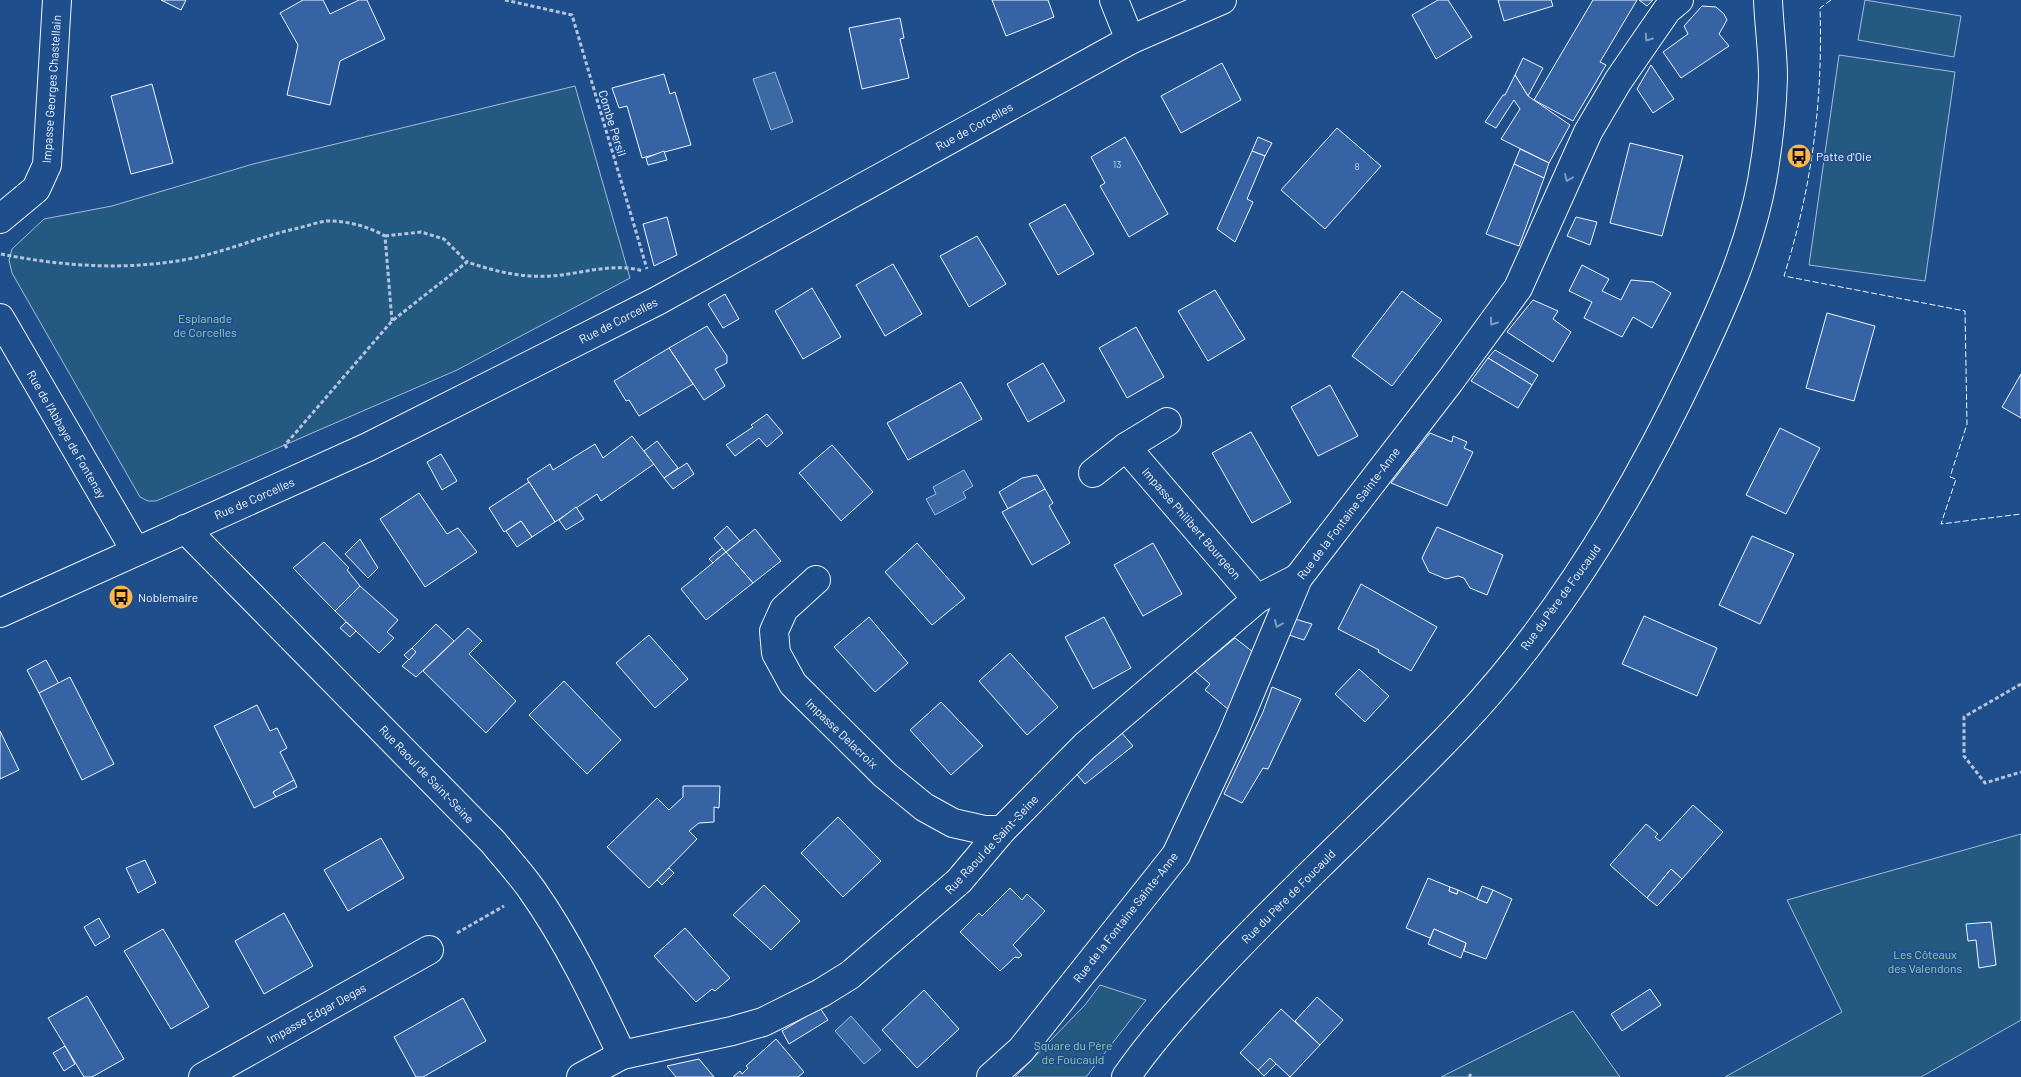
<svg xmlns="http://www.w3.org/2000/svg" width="2021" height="1077" viewBox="0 0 2021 1077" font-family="Barlow,sans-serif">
<rect width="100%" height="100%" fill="#1f4e8c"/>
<g fill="#245a82" stroke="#a8bbd7">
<path d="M 1865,0 L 1961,16 L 1954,57 L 1858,40 Z"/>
<path d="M 1839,55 L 1955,72 L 1925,281 L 1809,265 Z"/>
<path d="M 575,86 L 630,278 L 457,370 L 156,501 L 148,501 L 140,497 L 12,273 L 9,260 L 12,249 L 44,219 L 112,206 L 253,164 Z"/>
<path d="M 2021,834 L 2021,1020 L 1921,1077 L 1725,1077 L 1842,1012 L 1787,900 Z"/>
<path d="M 1100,985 L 1146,1000 L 1086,1077 L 1015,1077 L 1085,1005 Z"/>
<path d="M 1573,1011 L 1620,1077 L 1441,1077 Z"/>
</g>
<g fill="#3b69a3" stroke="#a8bbd7">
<path d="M 775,72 L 793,122 L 771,130 L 753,79 Z"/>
<path d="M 964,470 L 973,486 L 963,492 L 966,498 L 935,515 L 926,499 L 936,494 L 933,487 Z"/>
<path d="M 851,1016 L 881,1050 L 864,1064 L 835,1031 Z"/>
</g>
<g fill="#3563a3" stroke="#f2f6ff">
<path d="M 161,0 L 186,0 L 181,10 Z"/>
<path d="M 303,0 L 323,0 L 330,14 L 359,0 L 367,0 L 385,39 L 340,61 L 330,105 L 287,95 L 298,45 L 280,13 Z"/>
<path d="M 992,0 L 1048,0 L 1054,17 L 1006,36 Z"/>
<path d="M 1438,0 L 1448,0 L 1472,37 L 1436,59 L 1412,15 Z"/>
<path d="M 1498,0 L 1551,0 L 1553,6 L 1504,21 Z"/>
<path d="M 1593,0 L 1637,0 L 1600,62 L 1606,65 L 1573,121 L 1534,100 Z"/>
<path d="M 1639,0 L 1653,0 L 1647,6 Z"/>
<path d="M 1702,6 L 1716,7 L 1724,14 L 1727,20 L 1719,34 L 1729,46 L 1681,78 L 1663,52 L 1688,34 L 1684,26 Z"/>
<path d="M 900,18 L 904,38 L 900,39 L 909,78 L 862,89 L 849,28 Z"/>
<path d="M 1523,58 L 1543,68 L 1528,96 L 1515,75 Z"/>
<path d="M 1222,63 L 1241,100 L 1181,133 L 1161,96 Z"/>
<path d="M 1651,65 L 1674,99 L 1653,113 L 1637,89 Z"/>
<path d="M 664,74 L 670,94 L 675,92 L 691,145 L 642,158 L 627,106 L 619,108 L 612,88 Z"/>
<path d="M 1515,75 L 1528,96 L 1570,125 L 1549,163 L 1501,139 L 1520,109 L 1514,100 L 1496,128 L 1485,122 L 1503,95 L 1505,95 Z"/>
<path d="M 152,84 L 173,163 L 131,174 L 111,96 Z"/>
<path d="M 1337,128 L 1381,166 L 1325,229 L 1281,190 Z"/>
<path d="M 1125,137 L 1168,214 L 1129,237 L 1100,186 L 1105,183 L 1091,157 Z"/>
<path d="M 1258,137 L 1272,143 L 1265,156 L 1252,151 Z"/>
<path d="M 1630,143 L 1683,156 L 1662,236 L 1610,223 Z"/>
<path d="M 1520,149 L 1549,163 L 1544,178 L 1514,164 Z"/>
<path d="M 664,151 L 667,160 L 648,165 L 646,158 Z"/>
<path d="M 1252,151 L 1265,156 L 1247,199 L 1253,202 L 1235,242 L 1217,229 Z"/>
<path d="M 1514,164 L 1544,178 L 1519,246 L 1486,234 Z"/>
<path d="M 1065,204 L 1094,254 L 1058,275 L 1029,224 Z"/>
<path d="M 667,217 L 677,255 L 654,266 L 643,224 Z"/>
<path d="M 1576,217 L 1597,222 L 1590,245 L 1567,236 Z"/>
<path d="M 977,236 L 1006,284 L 969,307 L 940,256 Z"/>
<path d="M 893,264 L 922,314 L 885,336 L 856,285 Z"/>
<path d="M 1582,265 L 1609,279 L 1602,291 L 1621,300 L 1631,280 L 1653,282 L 1671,293 L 1652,328 L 1633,317 L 1622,337 L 1584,318 L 1592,302 L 1569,291 Z"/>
<path d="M 812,288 L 841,337 L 803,359 L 775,311 Z"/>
<path d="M 1215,290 L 1245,339 L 1208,361 L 1178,311 Z"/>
<path d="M 1402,291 L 1442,320 L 1392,386 L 1352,356 Z"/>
<path d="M 725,294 L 739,319 L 723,328 L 708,304 Z"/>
<path d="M 1533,300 L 1558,311 L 1553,319 L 1571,332 L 1553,362 L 1507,332 Z"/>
<path d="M 1827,313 L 1875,326 L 1854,401 L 1806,388 Z"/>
<path d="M 707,326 L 727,356 L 727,363 L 715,369 L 725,386 L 704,400 L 669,348 Z"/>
<path d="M 1136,327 L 1164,377 L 1127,398 L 1099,348 Z"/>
<path d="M 669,348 L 693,384 L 639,416 L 629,400 L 626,401 L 614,381 Z"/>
<path d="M 1495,350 L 1538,375 L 1532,385 L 1488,358 Z"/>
<path d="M 1488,358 L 1532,385 L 1518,408 L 1471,381 Z"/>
<path d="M 1043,363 L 1065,401 L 1028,422 L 1007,384 Z"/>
<path d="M 2021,374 L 2021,418 L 2002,407 Z"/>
<path d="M 961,382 L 982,419 L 908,460 L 887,423 Z"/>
<path d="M 1330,385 L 1358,436 L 1318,456 L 1291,407 Z"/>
<path d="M 767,414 L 783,433 L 767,447 L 759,438 L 735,456 L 726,445 L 753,427 L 751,425 Z"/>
<path d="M 1780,428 L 1820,448 L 1786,514 L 1746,495 Z"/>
<path d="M 1251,432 L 1291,502 L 1252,523 L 1212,453 Z"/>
<path d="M 1430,433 L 1452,442 L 1453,436 L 1467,442 L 1464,448 L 1473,452 L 1447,506 L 1391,483 Z"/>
<path d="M 632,436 L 654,464 L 601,501 L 597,494 L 555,522 L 527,479 L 550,464 L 553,470 L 595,444 L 603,458 Z"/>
<path d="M 657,441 L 678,468 L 664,478 L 644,451 Z"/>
<path d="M 832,445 L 873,492 L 841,521 L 799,473 Z"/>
<path d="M 441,454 L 457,481 L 442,490 L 427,462 Z"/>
<path d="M 687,463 L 694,474 L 673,489 L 664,478 Z"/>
<path d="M 1037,475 L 1045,489 L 1008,509 L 999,492 L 1022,478 Z"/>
<path d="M 529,482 L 555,522 L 532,537 L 521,521 L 504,532 L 489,508 Z"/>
<path d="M 1045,489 L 1053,503 L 1049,506 L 1070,543 L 1032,565 L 1002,512 Z"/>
<path d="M 419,493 L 447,534 L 458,528 L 477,552 L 425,587 L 380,519 Z"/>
<path d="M 576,507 L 584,519 L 566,530 L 559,520 Z"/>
<path d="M 521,521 L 532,537 L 517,547 L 506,531 Z"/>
<path d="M 727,526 L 740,541 L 726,552 L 714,538 Z"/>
<path d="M 1437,527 L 1503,555 L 1487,595 L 1470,588 L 1464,578 L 1458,576 L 1446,579 L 1429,572 L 1422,558 Z"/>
<path d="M 755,529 L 781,561 L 753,583 L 726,552 Z"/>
<path d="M 1752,536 L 1794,554 L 1760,624 L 1719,605 Z"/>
<path d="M 360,539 L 378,568 L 368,578 L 345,554 Z"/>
<path d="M 324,542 L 349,568 L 347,570 L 360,586 L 335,611 L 293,568 Z"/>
<path d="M 917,543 L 965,598 L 932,625 L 885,572 Z"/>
<path d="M 1153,543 L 1182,594 L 1143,616 L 1114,565 Z"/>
<path d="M 722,548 L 726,552 L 713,563 L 709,559 Z"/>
<path d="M 726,552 L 753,583 L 706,620 L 681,589 Z"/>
<path d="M 1361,584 L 1437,627 L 1411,671 L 1378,652 L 1379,650 L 1338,629 Z"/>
<path d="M 360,586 L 398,620 L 387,632 L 394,638 L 379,653 L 335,611 Z"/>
<path d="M 1644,616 L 1717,648 L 1697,696 L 1622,664 Z"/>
<path d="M 869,617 L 908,663 L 875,692 L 834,647 Z"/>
<path d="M 1104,617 L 1131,668 L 1093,689 L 1065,637 Z"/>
<path d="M 1295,619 L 1312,624 L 1304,640 L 1289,635 Z"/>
<path d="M 346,622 L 356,631 L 350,637 L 340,628 Z"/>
<path d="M 436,624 L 454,641 L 416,677 L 402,666 L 416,652 L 412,648 Z"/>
<path d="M 468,628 L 482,641 L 469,654 L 516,701 L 486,733 L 423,671 Z"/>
<path d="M 649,635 L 688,679 L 655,708 L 616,663 Z"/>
<path d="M 1235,638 L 1253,652 L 1229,710 L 1205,690 L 1210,684 L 1195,671 Z"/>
<path d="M 412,648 L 416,652 L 409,660 L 404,655 Z"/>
<path d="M 1010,653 L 1058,707 L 1027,735 L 979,681 Z"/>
<path d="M 46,660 L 59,684 L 39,693 L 27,670 Z"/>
<path d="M 1359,669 L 1389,696 L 1365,722 L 1335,694 Z"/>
<path d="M 70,677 L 114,764 L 82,780 L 39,693 Z"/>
<path d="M 564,681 L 621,740 L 587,774 L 529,715 Z"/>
<path d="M 1272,687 L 1301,699 L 1268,769 L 1263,768 L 1242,803 L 1224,794 L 1263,712 Z"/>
<path d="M 941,702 L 983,746 L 951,775 L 910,730 Z"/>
<path d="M 257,705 L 270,731 L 277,728 L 287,748 L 280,752 L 294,780 L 273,792 L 276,797 L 254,808 L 214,726 Z"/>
<path d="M 0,731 L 19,770 L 0,779 Z"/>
<path d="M 1121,732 L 1133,746 L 1085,784 L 1073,770 Z"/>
<path d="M 294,780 L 297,787 L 276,797 L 273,792 Z"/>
<path d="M 683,786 L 720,786 L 719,808 L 714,807 L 714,822 L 699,823 L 689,831 L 697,839 L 649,888 L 607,847 L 657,798 L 669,810 L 683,797 Z"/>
<path d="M 1693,805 L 1723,832 L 1682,879 L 1671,869 L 1647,898 L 1610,865 L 1646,824 L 1658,834 L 1655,837 L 1660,841 Z"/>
<path d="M 838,817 L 881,861 L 843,897 L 801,853 Z"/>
<path d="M 381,838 L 404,878 L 348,911 L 324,870 Z"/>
<path d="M 145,860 L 156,883 L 138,893 L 126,868 Z"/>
<path d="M 669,868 L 674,873 L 662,885 L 657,880 Z"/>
<path d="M 1671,869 L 1682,879 L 1657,906 L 1647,898 Z"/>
<path d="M 1428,878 L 1450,887 L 1449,891 L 1457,894 L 1458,890 L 1487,903 L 1493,890 L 1512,899 L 1486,959 L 1464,951 L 1466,943 L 1434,929 L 1430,938 L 1406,928 Z"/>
<path d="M 764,885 L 800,921 L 771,950 L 733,915 Z"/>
<path d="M 1482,886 L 1493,890 L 1487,903 L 1477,899 Z"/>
<path d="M 1450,887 L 1458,890 L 1457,894 L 1449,891 Z"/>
<path d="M 1010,888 L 1022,900 L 1027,894 L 1045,911 L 1013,945 L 1022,955 L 1019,958 L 1015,957 L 1000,971 L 960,932 L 979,913 L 982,916 Z"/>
<path d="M 284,913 L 313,966 L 264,994 L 235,941 Z"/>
<path d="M 99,918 L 110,937 L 95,946 L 84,927 Z"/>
<path d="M 1991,922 L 1996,965 L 1979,968 L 1976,940 L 1968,941 L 1966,924 Z"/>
<path d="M 685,928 L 730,978 L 715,991 L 712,989 L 696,1002 L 654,956 Z"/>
<path d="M 163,929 L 209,1007 L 171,1029 L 124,951 Z"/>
<path d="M 1434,929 L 1466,943 L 1461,958 L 1428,944 Z"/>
<path d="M 1650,989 L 1661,1005 L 1622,1031 L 1611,1014 Z"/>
<path d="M 924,990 L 959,1029 L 917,1068 L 882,1030 Z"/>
<path d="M 87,996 L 124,1059 L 92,1077 L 84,1077 L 48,1018 Z"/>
<path d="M 1317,997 L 1343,1020 L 1320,1045 L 1295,1021 Z"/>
<path d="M 463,998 L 486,1041 L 423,1077 L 416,1077 L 394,1037 Z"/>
<path d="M 820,1008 L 828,1020 L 789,1044 L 782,1031 Z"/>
<path d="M 1281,1009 L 1320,1045 L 1290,1077 L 1270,1058 L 1258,1070 L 1240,1053 Z"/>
<path d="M 776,1039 L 804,1072 L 798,1077 L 733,1077 L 740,1071 L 742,1074 L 748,1068 L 746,1066 Z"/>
<path d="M 65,1046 L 75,1064 L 64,1071 L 53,1053 Z"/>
<path d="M 1270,1058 L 1276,1064 L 1264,1076 L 1258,1070 Z"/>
<path d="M 699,1059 L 714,1077 L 676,1077 L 667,1066 Z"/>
</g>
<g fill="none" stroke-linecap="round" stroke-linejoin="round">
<defs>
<g id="minor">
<path d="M 1114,0 L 1130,40"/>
<path d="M 0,219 L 36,189 L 47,165 L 57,0"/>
<path d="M 0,318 L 135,550"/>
<path d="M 1167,422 L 1126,447 L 1257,599"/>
<path d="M 1093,473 L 1126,447"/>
<path d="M 185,529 L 493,842 C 506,858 520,873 532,890 C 568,941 595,998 622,1055 L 732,1031 L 763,1022 L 821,993 L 850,975 L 959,881 L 1002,830 L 1085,746 L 1257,599 L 1298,578"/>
<path d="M 816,580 L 784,609 L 774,631 L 776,653 L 793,684 L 885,775 L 924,807 L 953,823 L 984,830 L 1002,830"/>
<path d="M 203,1077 L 429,950"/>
<path d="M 581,1077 L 622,1055"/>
<path d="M 991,1077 L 1021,1050 L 1176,855 L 1232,736 L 1298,578 L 1450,381 L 1518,288 L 1588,132 L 1618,81 L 1667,10 L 1679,0"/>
<path d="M 1126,1077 C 1153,1038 1186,1002 1218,968 C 1297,883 1383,807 1462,723 C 1559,620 1635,492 1695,365 C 1723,306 1750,246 1762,181 C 1768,147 1772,113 1773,78 C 1773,52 1769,26 1768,0"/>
</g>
<path id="major" d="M 0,613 L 368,447 L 657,301 L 1130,40 L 1222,0"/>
</defs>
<use href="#minor" stroke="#f2f6ff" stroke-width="30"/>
<use href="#major" stroke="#f2f6ff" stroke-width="30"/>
<g stroke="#b3c4dc" stroke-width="3" stroke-dasharray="4 2.5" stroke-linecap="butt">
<path d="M 505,0 L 572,15 L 647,269"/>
<path d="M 385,236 L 421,232 L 444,239 L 467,262"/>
<path d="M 1,254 C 56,265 114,270 170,262 C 213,257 252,239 294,229 C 305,227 317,222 327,221 C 348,221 367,226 385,236 L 392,321"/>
<path d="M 287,448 L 285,445 L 392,321 L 467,262 C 494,271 521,278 551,276 C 581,274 613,262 643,271"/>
<path d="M 2021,684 L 1964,717 L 1964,756 L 1985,783 L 2021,772"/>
<path d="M 457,933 L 504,906"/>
<path d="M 1469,1077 L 1471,1074"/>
</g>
<use href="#minor" stroke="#1f4e8c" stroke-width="28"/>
<use href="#major" stroke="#1f4e8c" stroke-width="28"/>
<path stroke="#f2f6ff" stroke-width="1" stroke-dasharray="6 2.5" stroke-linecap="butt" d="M 1831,0 L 1820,8 C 1823,101 1812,187 1784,276 L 1965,311 L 1967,424 L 1950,477 L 1956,479 L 1941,524 L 2021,514"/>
</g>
<defs><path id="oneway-chevron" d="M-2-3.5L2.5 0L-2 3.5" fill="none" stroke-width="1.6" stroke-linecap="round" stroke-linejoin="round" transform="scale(1.25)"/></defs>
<g stroke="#7e9ac0">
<use href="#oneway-chevron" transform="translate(1648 38) rotate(125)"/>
<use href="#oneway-chevron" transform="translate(1568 178) rotate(113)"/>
<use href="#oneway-chevron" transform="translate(1493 322) rotate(126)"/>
<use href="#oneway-chevron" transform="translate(1278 624) rotate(113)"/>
</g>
<defs>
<symbol id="bus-disc" viewBox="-11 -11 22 22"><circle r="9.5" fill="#ffb74d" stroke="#1f4e8c"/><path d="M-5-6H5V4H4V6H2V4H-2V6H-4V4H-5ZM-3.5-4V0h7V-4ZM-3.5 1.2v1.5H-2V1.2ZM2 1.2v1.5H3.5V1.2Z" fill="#111"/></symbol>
</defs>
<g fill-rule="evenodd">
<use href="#bus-disc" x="1785" y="142" width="28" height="28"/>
<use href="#bus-disc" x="107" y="583" width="28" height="28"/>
</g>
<g text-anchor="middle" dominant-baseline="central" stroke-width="4" stroke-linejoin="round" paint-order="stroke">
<g font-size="10" fill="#c3d1e8">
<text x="1117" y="164">13</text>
<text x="1357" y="166">8</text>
</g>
<g font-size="12" fill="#f2f6ff" stroke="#1f4e8c">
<text transform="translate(51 89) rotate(-86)">Impasse Georges Chastellain</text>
<text transform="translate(613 123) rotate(73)">Combe Persil</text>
<text transform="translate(974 126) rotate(-29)">Rue de Corcelles</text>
<text transform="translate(618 320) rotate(-27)">Rue de Corcelles</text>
<text transform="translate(67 434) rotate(60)">Rue de l'Abbaye de Fontenay</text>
<text transform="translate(254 498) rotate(-24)">Rue de Corcelles</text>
<text transform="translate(1348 513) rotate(-53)">Rue de la Fontaine Sainte-Anne</text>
<text transform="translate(1192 523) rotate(49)">Impasse Philibert Bourgeon</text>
<text transform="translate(1560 597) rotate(-54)">Rue du Père de Foucauld</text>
<text transform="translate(842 733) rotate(44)">Impasse Delacroix</text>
<text transform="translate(427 774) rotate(46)">Rue Raoul de Saint-Seine</text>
<text transform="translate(991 844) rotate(-47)">Rue Raoul de Saint-Seine</text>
<text transform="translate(1288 896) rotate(-45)">Rue du Père de Foucauld</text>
<text transform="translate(1125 917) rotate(-52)">Rue de la Fontaine Sainte-Anne</text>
<text transform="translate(316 1013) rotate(-29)">Impasse Edgar Degas</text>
</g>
<g font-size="12" fill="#f2f6ff" stroke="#1f4e8c" text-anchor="start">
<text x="1816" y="156">Patte d'Oie</text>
<text x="138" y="597">Noblemaire</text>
</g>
<g font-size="12" fill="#97c8a6" stroke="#1f4e8c">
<text x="205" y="318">Esplanade<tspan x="205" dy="14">de Corcelles</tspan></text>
<text x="1925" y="954">Les Côteaux<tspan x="1925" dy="14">des Valendons</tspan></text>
<text x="1073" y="1045">Square du Père<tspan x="1073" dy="14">de Foucauld</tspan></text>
</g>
</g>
</svg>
